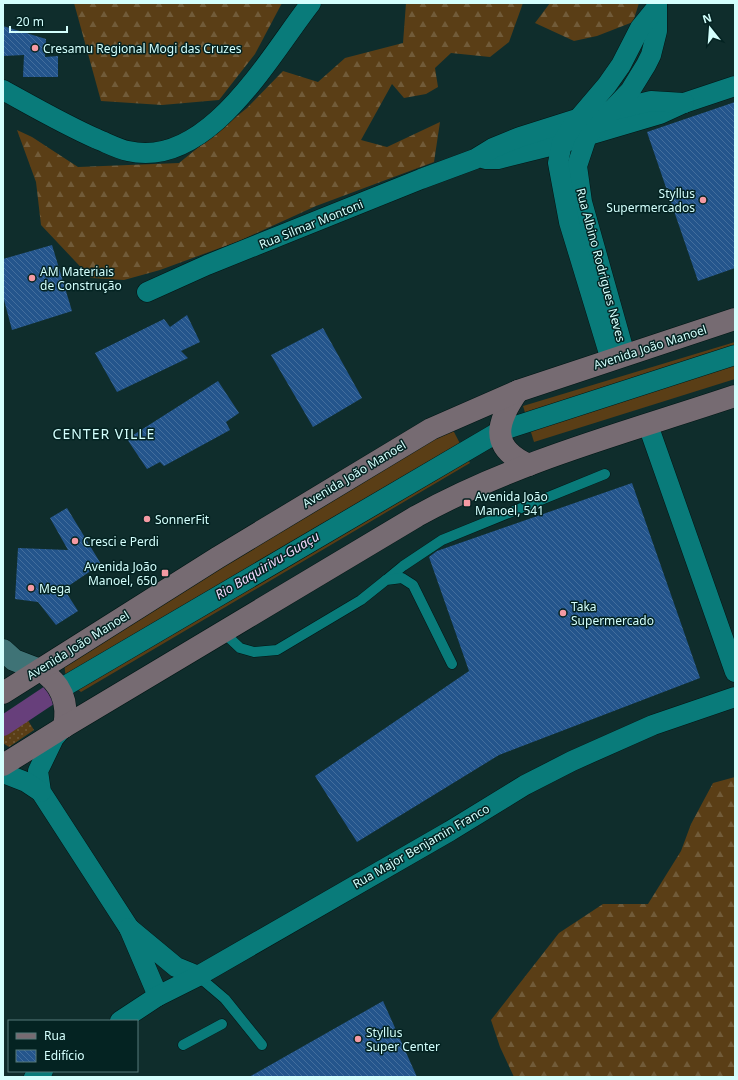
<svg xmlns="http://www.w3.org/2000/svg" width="738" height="1080" viewBox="0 0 738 1080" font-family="'Noto Sans',sans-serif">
<defs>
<pattern id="forest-firs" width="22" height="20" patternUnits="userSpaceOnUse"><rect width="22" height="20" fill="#5a3e16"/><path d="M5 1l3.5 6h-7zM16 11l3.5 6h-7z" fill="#715b39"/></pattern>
<pattern id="park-dots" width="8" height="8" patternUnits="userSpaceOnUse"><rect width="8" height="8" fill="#5a3e16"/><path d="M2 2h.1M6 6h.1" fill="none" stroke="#715b39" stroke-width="1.8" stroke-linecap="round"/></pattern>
<pattern id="building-back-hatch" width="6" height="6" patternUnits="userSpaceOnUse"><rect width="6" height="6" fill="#24558c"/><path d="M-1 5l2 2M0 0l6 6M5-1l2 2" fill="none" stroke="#436e9d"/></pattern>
</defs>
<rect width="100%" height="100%" fill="#0f2d2c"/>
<g fill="#5a3e16">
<path d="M 735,342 L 735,379 L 534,442 L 523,406 Z"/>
<path d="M 453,430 L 470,463 L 81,692 L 66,680 L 64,662 L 378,469 Z"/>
</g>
<g fill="url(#forest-firs)">
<path d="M 74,3 L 282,3 L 255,54 L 219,100 L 162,105 L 101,101 Z"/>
<path d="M 406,3 L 523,3 L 509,42 L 490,57 L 451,53 L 435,68 L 438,87 L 426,94 L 404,98 L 392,84 L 361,140 L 387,147 L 440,122 L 434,162 L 316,206 L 239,241 L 160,270 L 124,280 L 91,278 L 41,225 L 36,182 L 17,130 L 32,137 L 78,167 L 179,163 L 247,108 L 283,71 L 318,82 L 345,58 L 403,43 Z"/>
<path d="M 550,3 L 639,3 L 633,22 L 597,36 L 574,41 L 535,23 Z"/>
<path d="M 735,777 L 735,1077 L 514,1077 L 500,1047 L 491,1020 L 559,933 L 603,904 L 648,904 L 681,851 L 691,824 L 713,783 Z"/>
</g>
<path fill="url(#park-dots)" d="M 22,711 L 34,730 L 9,747 L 3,743 L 3,721 Z"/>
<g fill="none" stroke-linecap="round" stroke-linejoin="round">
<path stroke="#673f7b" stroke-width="20" d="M 3,726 L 51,694"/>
</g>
<g fill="url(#building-back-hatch)">
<path d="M 3,26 L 46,39 L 45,57 L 58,56 L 58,77 L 23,77 L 24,55 L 3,56 Z"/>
<path d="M 735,102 L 735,268 L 698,281 L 647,132 Z"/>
<path d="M 52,245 L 72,311 L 12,330 L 3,296 L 3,259 Z"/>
<path d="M 187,315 L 200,342 L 181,351 L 188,358 L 117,392 L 95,353 L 164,319 L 170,327 Z"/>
<path d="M 323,328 L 362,398 L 313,427 L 271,355 Z"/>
<path d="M 218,381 L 239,413 L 226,422 L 230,430 L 164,466 L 160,462 L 147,469 L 127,439 Z"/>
<path d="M 632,483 L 700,678 L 499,755 L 357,842 L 315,776 L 469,671 L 429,557 L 437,551 Z"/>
<path d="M 67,508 L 101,564 L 64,589 L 78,611 L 56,625 L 38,602 L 15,599 L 18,548 L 68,550 L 50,518 Z"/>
<path d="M 383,1001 L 417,1077 L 249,1077 Z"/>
</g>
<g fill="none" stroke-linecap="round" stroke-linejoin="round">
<defs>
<g id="lane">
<path d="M 386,580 L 403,566 L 442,540 L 605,474"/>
<path d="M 223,632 L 240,648 L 254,652 L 277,650 L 361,600 L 386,580 L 402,578 L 413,585 L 452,664"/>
<path d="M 198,976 L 225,999 L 262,1045"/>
<path d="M 183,1045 L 222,1024"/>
</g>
<g id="street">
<path d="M 3,90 C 34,107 65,125 97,139 C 107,143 118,149 128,151 C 208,170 270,55 311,3"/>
<path d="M 485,159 L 498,159 L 562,143 L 660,114 L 684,103 L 735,86"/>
<path d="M 147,292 L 207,265 L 421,179 L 475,159 L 493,148 L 520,137 L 580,118 L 651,101 L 684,103"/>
<path d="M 625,355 L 582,202 L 577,166 L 587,136 L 630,91 L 646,65 L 651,55 L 657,31 L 657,3"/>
<path d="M 611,360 L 569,222 L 558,163 L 562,143 L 573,125 L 607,85 L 621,65 L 640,28 L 657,7"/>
<path d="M 648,425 L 735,672"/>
<path d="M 60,689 L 500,431 L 735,355"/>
<path d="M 61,730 L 54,738 L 38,771 L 41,792 L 129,928"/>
<path d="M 3,773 L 26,782 L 41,792"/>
<path d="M 158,996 L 129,928 L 176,967 L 198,976"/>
<path d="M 120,1021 L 158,996 L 198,976 L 450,831 L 525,785 L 572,761 L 653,725 L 735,697"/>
<path d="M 34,1077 L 43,1071"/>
</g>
<path id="secondary" d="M 3,650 L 14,660 L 40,670"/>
<g id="primary">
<path d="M 518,391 C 497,421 488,447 529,465"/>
<path d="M 40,670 C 61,683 69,702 64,727"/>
<path d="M 3,693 L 217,558 L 431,429 L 518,391 L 735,319"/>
<path d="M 3,765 L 64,727 L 417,516 C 516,461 628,432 735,396"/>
</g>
</defs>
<use href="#lane" stroke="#001514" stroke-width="11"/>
<use href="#street" stroke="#001514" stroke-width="21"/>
<use href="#secondary" stroke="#001514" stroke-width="23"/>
<use href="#primary" stroke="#001514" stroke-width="23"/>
<use href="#lane" stroke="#097b7a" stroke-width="10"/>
<use href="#street" stroke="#097b7a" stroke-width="20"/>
<use href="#secondary" stroke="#3f7376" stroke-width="22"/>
<use href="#primary" stroke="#766b72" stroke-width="22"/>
</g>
<g fill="#f49aa3" stroke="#042322" stroke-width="1.5">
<circle cx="35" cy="48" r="4"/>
<circle cx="703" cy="200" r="4"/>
<circle cx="32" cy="278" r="4"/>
<rect x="463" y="499" width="8" height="8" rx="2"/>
<circle cx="147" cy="519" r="4"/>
<circle cx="75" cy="541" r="4"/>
<rect x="161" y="569" width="8" height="8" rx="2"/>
<circle cx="31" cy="588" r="4"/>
<circle cx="563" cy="613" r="4"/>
<circle cx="358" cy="1039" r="4"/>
</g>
<g text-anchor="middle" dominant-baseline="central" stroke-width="3" stroke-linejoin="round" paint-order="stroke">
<g font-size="12" fill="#d4fffd" stroke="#042322" text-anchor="start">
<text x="43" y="48">Cresamu Regional Mogi das Cruzes</text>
<text x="695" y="193" text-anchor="end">Styllus<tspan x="695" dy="14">Supermercados</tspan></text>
<text x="40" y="271">AM Materiais<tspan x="40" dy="14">de Construção</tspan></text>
<text x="475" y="496">Avenida João<tspan x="475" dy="14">Manoel, 541</tspan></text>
<text x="155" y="519">SonnerFit</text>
<text x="83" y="541">Cresci e Perdi</text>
<text x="157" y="566" text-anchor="end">Avenida João<tspan x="157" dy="14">Manoel, 650</tspan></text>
<text x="39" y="588">Mega</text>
<text x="571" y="606">Taka<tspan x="571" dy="14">Supermercado</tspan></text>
<text x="366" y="1032">Styllus<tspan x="366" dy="14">Super Center</tspan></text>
</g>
<g font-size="12" fill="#d4fffd" stroke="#042322">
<text transform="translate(311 224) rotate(-22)">Rua Silmar Montoni</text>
<text transform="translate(601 265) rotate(75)">Rua Albino Rodrigues Neves</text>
<text transform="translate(650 347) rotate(-18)">Avenida João Manoel</text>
<text transform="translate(354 474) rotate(-31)">Avenida João Manoel</text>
<text transform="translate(78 645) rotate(-32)">Avenida João Manoel</text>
<text transform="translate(421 846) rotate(-30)">Rua Major Benjamin Franco</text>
</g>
<g font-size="13" font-style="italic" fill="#efd8fc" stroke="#042322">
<text transform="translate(267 565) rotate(-31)">Rio Baquirivu-Guaçu</text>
</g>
<g font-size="14" letter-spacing="1" fill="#d4fffd" stroke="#042322">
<text x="104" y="433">CENTER VILLE</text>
</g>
</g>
<rect width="738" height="1080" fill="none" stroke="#d4fffd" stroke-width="8"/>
<rect x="8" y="1020" width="130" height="52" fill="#042322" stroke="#577b7a"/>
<rect x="16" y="1033" width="20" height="6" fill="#766b72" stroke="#577b7a"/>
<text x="44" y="1040" font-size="12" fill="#d4fffd">Rua</text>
<rect x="16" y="1050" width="20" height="12" fill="url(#building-back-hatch)" stroke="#577b7a"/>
<text x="44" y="1060" font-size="12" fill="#d4fffd">Edifício</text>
<g transform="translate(710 28) rotate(343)" stroke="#042322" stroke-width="3" paint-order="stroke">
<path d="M0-3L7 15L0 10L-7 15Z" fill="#d4fffd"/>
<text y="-6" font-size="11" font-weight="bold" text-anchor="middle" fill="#d4fffd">N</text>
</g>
<path d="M10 26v6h57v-6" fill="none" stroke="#d4fffd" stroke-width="2"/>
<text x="16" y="26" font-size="12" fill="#d4fffd" stroke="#042322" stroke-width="3" paint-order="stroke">20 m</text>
</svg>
